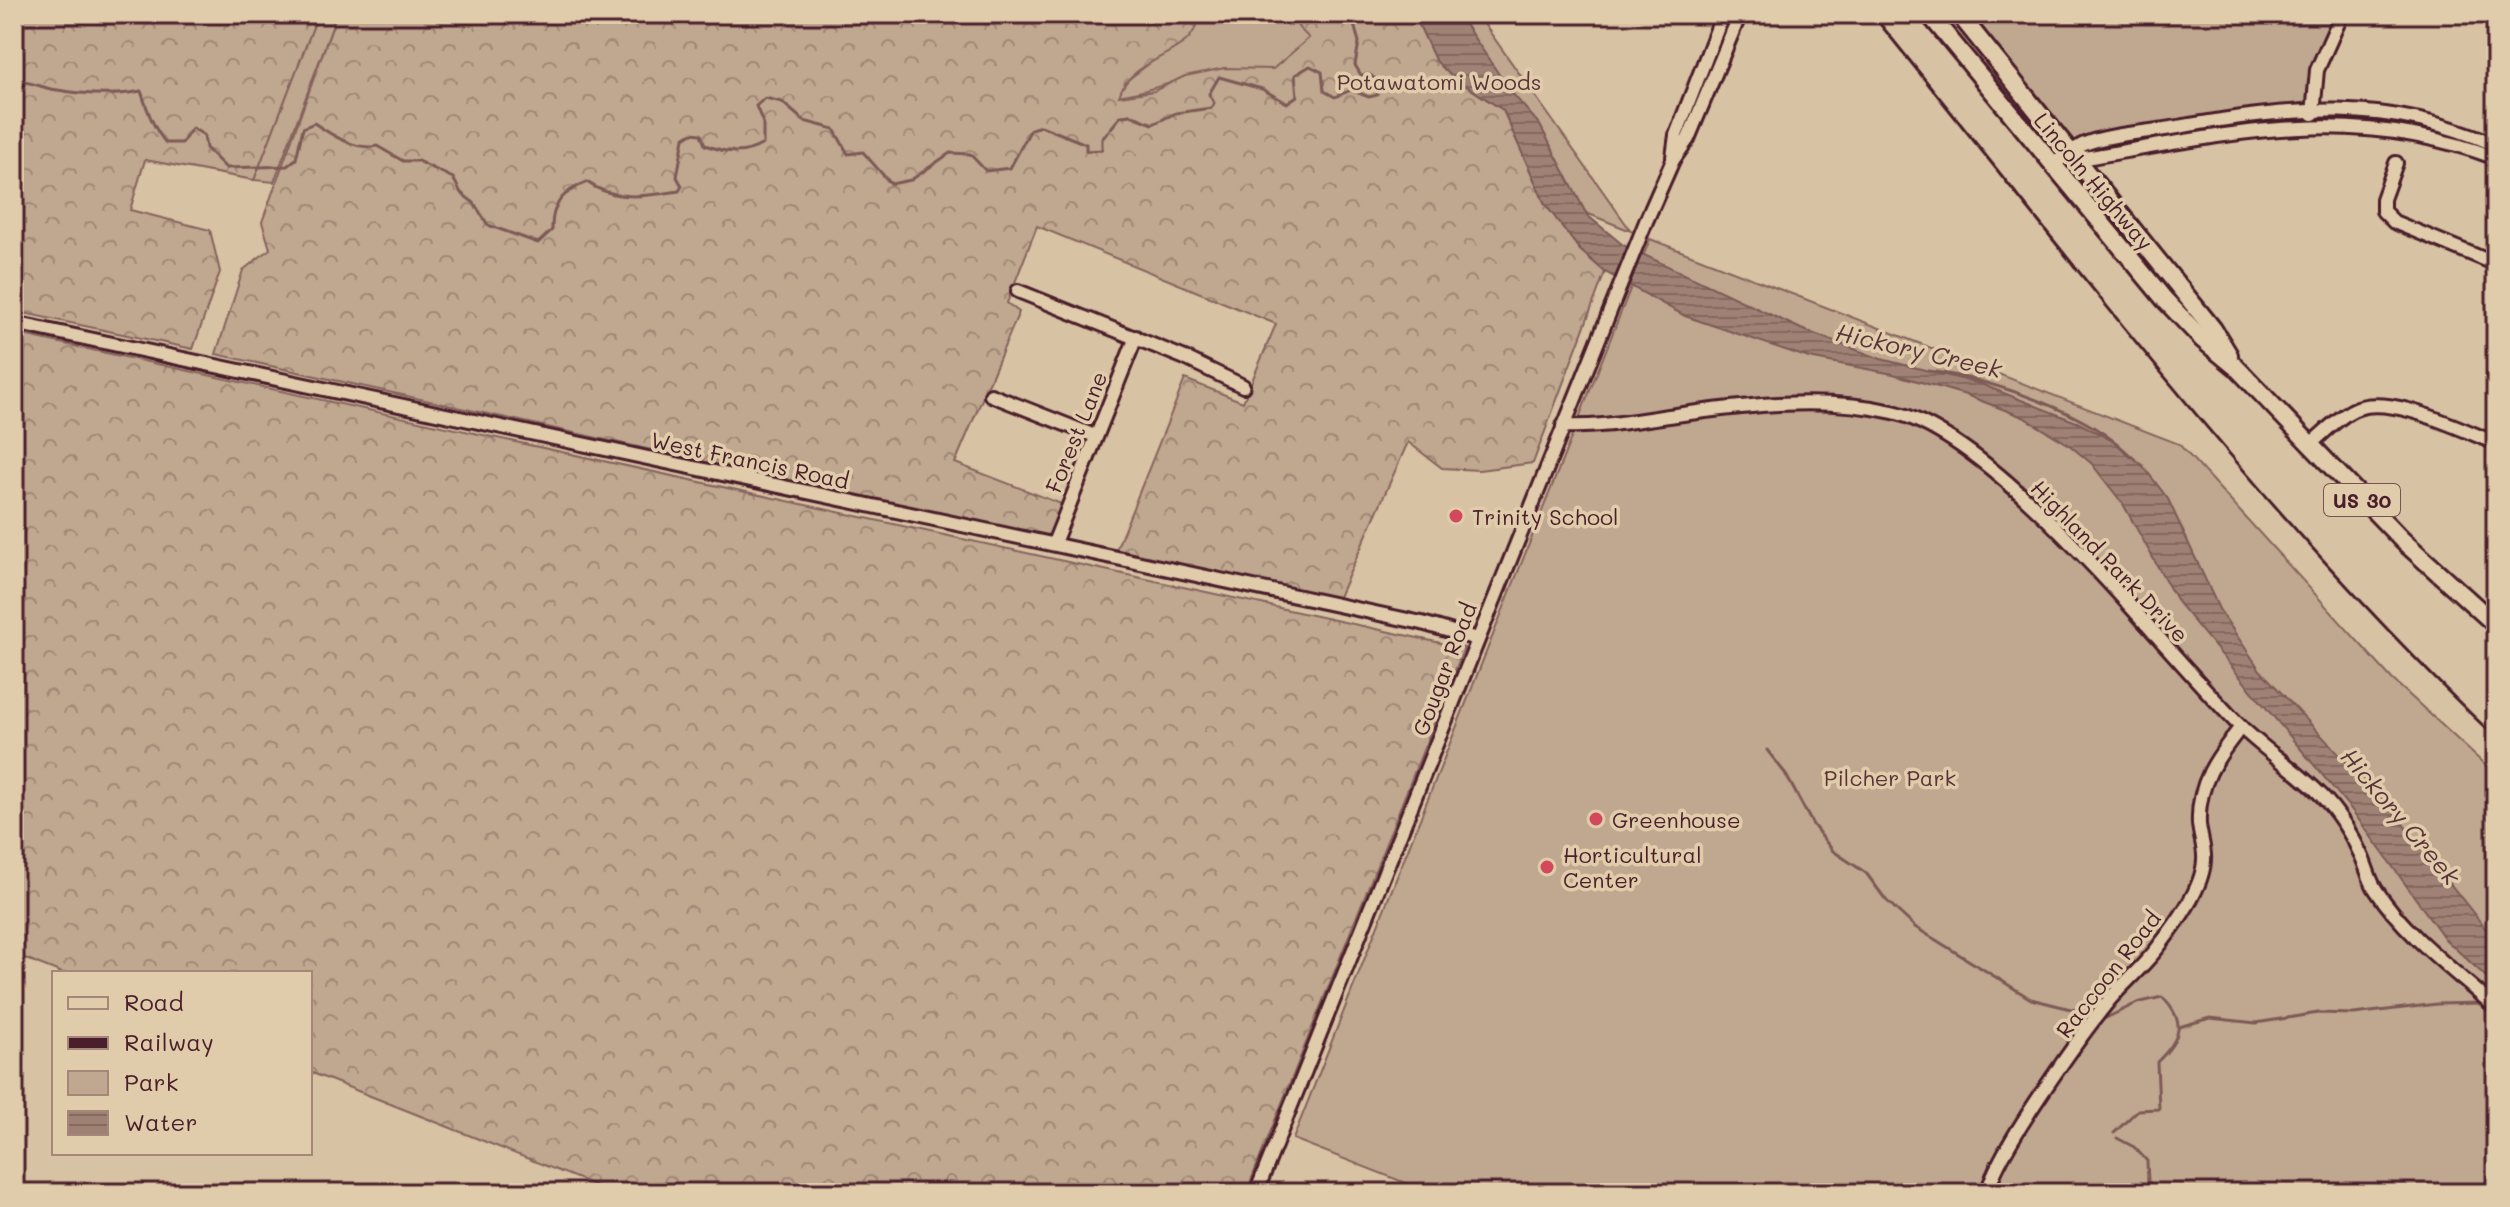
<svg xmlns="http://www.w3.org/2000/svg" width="2510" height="1207" viewBox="0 0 2510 1207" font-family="Mali,sans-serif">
<defs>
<pattern id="forest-crowns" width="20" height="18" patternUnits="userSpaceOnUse" patternTransform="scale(2)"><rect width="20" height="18" fill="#c0a78f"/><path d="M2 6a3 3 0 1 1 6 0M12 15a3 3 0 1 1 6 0" fill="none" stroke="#9e8775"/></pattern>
<pattern id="water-rules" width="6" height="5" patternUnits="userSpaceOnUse" patternTransform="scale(2)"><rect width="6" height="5" fill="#9f8174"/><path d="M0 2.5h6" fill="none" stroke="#84695f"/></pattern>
</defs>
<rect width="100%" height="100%" fill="#d7c2a3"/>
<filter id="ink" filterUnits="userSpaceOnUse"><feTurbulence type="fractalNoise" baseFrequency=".0125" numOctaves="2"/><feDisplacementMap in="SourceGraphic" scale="16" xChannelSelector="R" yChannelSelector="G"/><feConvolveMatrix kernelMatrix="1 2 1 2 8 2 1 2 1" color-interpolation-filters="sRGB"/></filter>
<g filter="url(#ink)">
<g fill="#c0a78f" stroke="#85635d" stroke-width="2">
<path d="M 318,14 L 337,14 L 274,182 L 254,180 Z"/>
<path d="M 1089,14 L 1477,14 L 1631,231 L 1225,68 C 1188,75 1155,91 1118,96 L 1125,82 L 1171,47 Z"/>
<path d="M 1965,14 L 2337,14 L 2312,72 L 2307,102 L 2073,147 Z"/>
<path d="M 1650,239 L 2179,444 L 2392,679 L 2496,775 L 2496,1193 L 1409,1193 L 1411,1185 L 1293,1139 Z"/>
</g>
<g fill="url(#forest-crowns)" stroke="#85635d" stroke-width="2">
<path d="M 14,14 L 318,14 L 254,180 L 145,160 L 130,210 L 210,230 L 220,272 L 193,349 L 14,311 Z"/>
<path d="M 337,14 L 1203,14 C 1198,22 1193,36 1186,41 C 1164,59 1128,67 1119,96 L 1154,91 L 1185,76 L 1225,68 L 1273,69 L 1309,38 L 1298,27 L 1302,14 L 1414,14 L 1436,60 L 1451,76 L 1503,110 L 1545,204 L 1580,250 L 1605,272 L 1533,463 L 1479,470 L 1442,468 L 1408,442 L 1338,599 L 1116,550 L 1185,379 L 1243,402 L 1276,324 L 1037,226 L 1007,303 L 1019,312 L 955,463 L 1064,505 L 1051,538 L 216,354 L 243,270 L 270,249 L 262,222 Z"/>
<path d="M 14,333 L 1464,648 L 1246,1193 L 614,1193 L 310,1072 L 310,973 L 62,973 L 14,954 Z"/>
</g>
<path fill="url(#water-rules)" stroke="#7d5a57" stroke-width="2" d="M 1414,14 L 1458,14 L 1511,92 L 1540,125 L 1587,215 L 1623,245 L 1801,329 L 1881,359 L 1981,384 L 2079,423 L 2117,443 L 2143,466 L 2168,499 L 2219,609 L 2260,670 L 2395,814 L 2493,938 L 2496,986 L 2445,939 L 2351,809 L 2178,603 L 2123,504 L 2091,463 L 2068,444 L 2023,417 L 1966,395 L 1893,374 L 1809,358 L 1685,316 L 1605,272 L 1580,250 L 1545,204 L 1503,110 L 1451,76 L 1435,60 Z"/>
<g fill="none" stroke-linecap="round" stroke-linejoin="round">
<g stroke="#7d5a57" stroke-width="3">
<path d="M 14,81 C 29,81 38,86 51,89 C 80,94 113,97 141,91 C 147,109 153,128 166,143 L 182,143 L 192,128 L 204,135 L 206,148 L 226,168 L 287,166 L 296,159 L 303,128 L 314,123 C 330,134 356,151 377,146 L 403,161 L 418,161 L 453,178 L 461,193 L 474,203 L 488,225 L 538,243 L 552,230 C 551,202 565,191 587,182 C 614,202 647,196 679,191 L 682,186 L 677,177 L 684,138 L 692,133 L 701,134 L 705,145 C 727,153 743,156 763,144 L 763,123 L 756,106 L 765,98 L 782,102 L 804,121 L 834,129 L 848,154 L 863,152 L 891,184 L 911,180 L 950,153 L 970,154 L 986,171 L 1010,168 L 1031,129 L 1041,126 L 1086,144 L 1086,151 L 1102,150 L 1102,139 L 1121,116 L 1131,115 L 1153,124 L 1176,113 L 1211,108 L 1214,103 L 1209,94 L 1219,77 L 1262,89 L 1287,103 L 1297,96 L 1295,75 L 1310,66 L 1322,72 L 1324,91 L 1335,97 L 1351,90 L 1369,97 L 1377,95 L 1379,82 L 1370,75 L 1361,75 L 1355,65 L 1359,42 L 1351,14"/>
<path d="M 1929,371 C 1988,379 2091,412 2131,457"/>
<path d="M 1767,750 L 1785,773 L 1813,825 L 1833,851 L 1866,873 L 1886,900 L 1915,927 L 2031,999 L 2091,1014"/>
<path d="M 2495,998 L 2496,997"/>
<path d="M 2104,1019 L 2137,1003 L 2162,997 C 2187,1022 2181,1039 2157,1062 L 2159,1109 L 2138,1110 L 2114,1133"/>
<path d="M 2179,1027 L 2210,1018 L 2256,1023 L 2318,1013 L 2354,1014 L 2437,1004 L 2483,1003"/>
<path d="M 2117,1138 L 2134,1147 L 2147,1161 L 2148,1181 L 2160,1193"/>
<path d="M 2163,1193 L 2173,1189 L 2176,1193"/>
</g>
<defs>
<g id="minor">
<path d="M 2313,114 L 2317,70 L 2342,14"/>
<path d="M 2071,153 L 2085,158 C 2231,134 2351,103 2496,158"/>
<path d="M 1673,157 L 1676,135 L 1723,14"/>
<path d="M 2396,163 L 2383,199 L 2383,211 L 2394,222 L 2496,264"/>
<path d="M 2052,165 C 2061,159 2072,150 2082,145 C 2107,134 2151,132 2178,127 C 2292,107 2387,97 2496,145"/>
<path d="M 1018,291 L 1185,358 L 1243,386"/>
<path d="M 14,323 L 1422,623 L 1477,639"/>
<path d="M 991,395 L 1095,436"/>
<path d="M 1563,426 C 1601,428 1638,420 1676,415 C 1745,405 1824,396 1893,412 C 1999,437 2159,645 2239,725 C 2265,751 2297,770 2322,796 C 2336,810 2351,833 2359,851 C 2366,863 2368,878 2376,890 C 2407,937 2454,970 2496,1008"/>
<path d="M 2309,445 C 2323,434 2337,418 2353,410 C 2388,392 2461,430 2496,443"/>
<path d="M 1054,543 L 1136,337"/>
<path d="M 1256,1193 L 1647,219 L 1673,160 L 1688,139 L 1740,14"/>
<path d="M 1988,1193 C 1991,1159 2084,1031 2110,999 C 2126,981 2145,965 2159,946 C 2176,924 2203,888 2204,860 C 2205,849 2200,836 2199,824 C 2197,784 2217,757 2241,727"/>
</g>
<g id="major">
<path d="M 1929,14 L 2165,300 L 2202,339 L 2236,367 L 2402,540 L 2496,625"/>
<path d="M 1959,14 L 2213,329 L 2229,355"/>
</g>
</defs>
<use href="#minor" stroke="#4a1f2b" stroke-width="18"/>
<use href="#major" stroke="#4a1f2b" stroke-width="22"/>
<use href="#minor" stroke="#e0ccab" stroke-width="12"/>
<use href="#major" stroke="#e0ccab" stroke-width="16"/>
<path stroke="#4a1f2b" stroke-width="3" d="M 1872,14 C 2073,262 2265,518 2496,738"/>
</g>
</g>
<g fill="#d1495b" stroke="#e0ccab" stroke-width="3">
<circle cx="1456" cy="516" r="8"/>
<circle cx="1596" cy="819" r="8"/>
<circle cx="1547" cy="867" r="8"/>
</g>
<g text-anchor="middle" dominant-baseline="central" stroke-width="7" stroke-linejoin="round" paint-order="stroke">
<rect fill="#e0ccab" stroke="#775351" stroke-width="2" x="2324" y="484" width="76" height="32" rx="6"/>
<g font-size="20" font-weight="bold" fill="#4a1f2b">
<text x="2362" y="500">US 30</text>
</g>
<g font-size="22" fill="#5c333a" stroke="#e0ccab">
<text x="1439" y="81">Potawatomi Woods</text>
<text x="1890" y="777">Pilcher Park</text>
</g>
<g font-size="22" fill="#4a1f2b" stroke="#e0ccab">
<text transform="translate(2094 181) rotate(50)">Lincoln Highway</text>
<text transform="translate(1076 432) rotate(-68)">Forest Lane</text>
<text transform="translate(750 460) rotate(12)">West Francis Road</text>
<text transform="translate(2110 561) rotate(46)">Highland Park Drive</text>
<text transform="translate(1444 669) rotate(-69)">Gougar Road</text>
<text transform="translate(2108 974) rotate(-52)">Raccoon Road</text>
</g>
<g font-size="22" fill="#4a1f2b" stroke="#e0ccab" text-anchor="start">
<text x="1472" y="516">Trinity School</text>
<text x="1612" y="819">Greenhouse</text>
<text x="1563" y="854">Horticultural<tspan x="1563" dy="25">Center</tspan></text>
</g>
<g font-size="24" font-style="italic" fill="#5b333a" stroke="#e0ccab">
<text transform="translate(1919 350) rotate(13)">Hickory Creek</text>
<text transform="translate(2401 816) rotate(50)">Hickory Creek</text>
</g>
</g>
<rect width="2510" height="1207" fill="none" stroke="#e0ccab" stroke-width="48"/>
<rect x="24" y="24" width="2462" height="1159" fill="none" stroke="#4a1f2b" stroke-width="3" filter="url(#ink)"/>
<rect x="52" y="971" width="260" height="184" fill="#e0ccab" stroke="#a48778" stroke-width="2"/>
<rect x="68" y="997" width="40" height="12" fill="#e0ccab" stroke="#a48778" stroke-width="2"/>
<text x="124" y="1011" font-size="24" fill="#4a1f2b">Road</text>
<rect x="68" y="1037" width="40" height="12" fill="#4a1f2b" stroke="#a48778" stroke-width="2"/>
<text x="124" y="1051" font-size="24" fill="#4a1f2b">Railway</text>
<rect x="68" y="1071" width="40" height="24" fill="#c0a78f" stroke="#a48778" stroke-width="2"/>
<text x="124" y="1091" font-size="24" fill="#4a1f2b">Park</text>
<rect x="68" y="1111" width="40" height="24" fill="url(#water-rules)" stroke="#a48778" stroke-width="2"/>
<text x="124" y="1131" font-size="24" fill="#4a1f2b">Water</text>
</svg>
